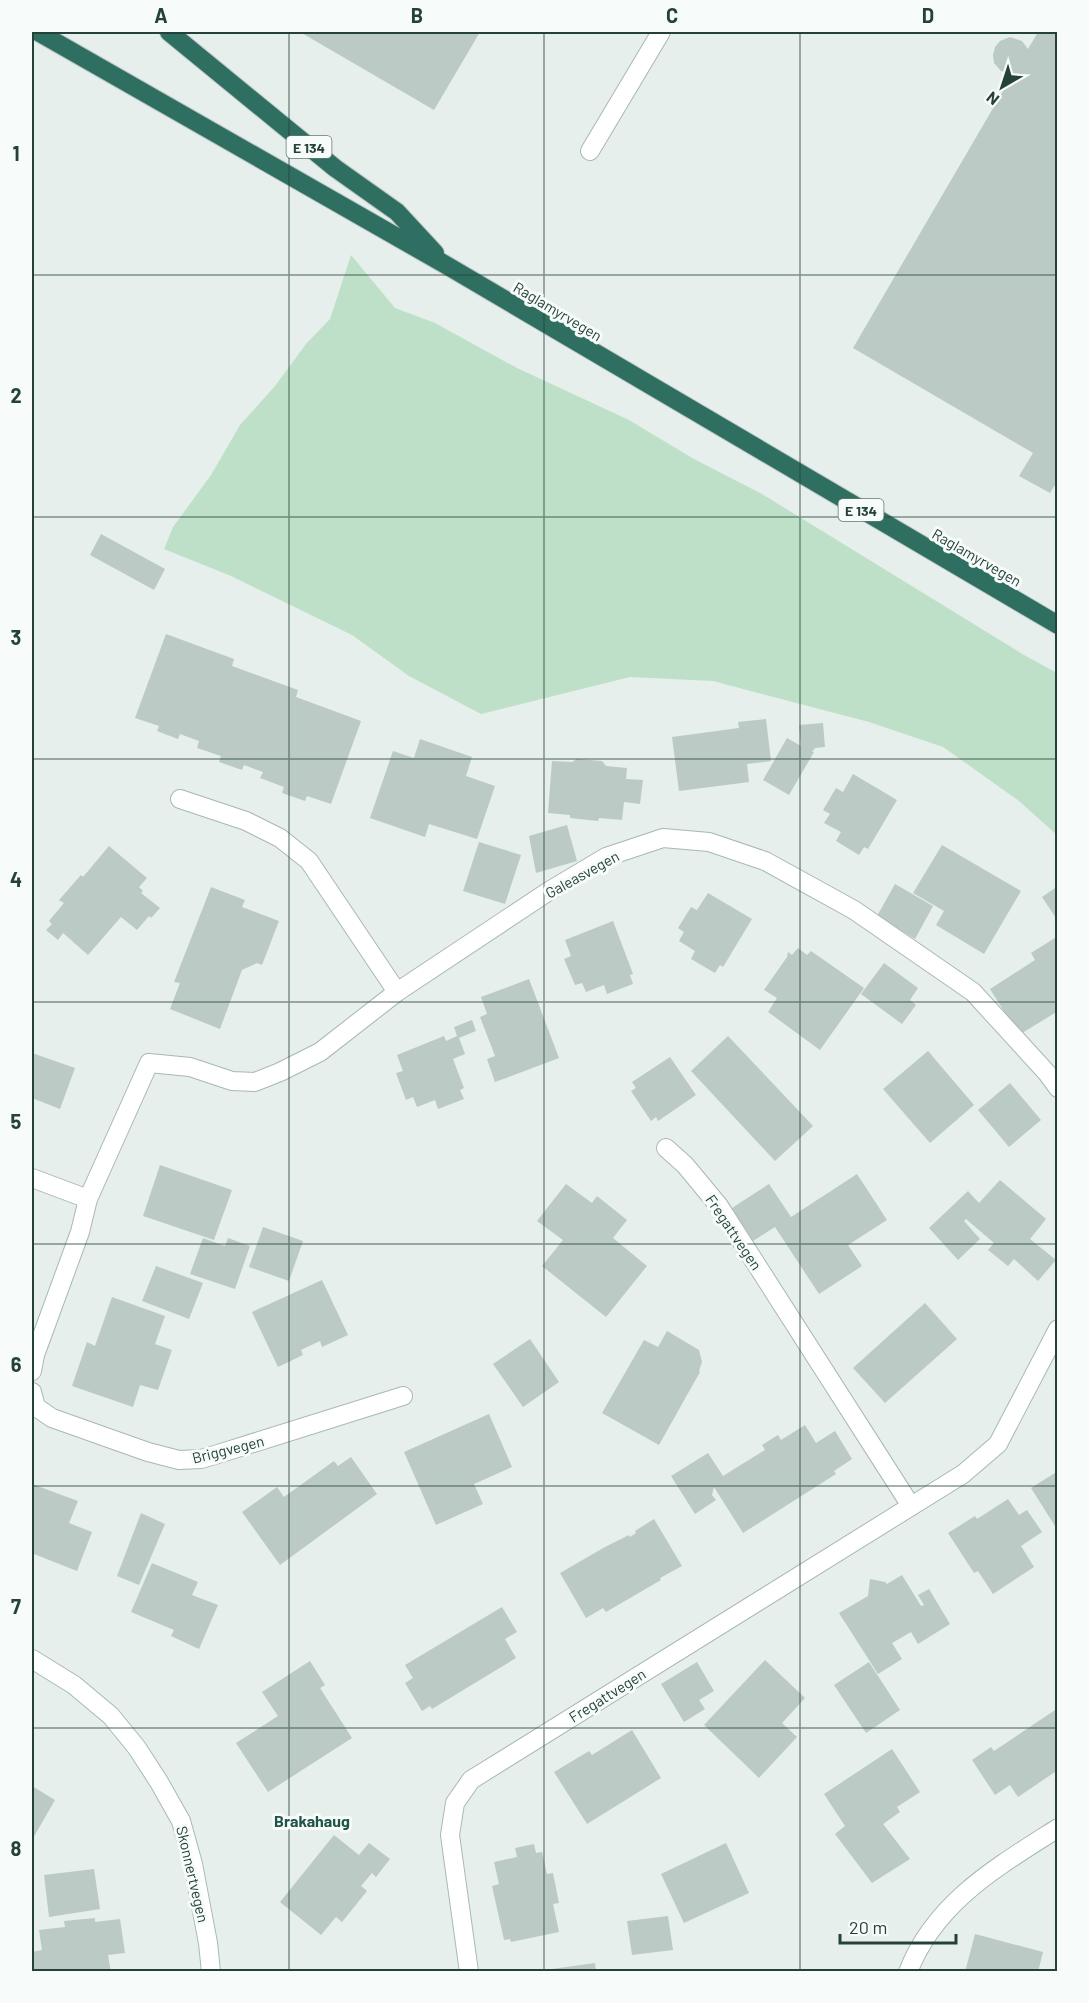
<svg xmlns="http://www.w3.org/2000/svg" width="1089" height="2003" viewBox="0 0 1089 2003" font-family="Barlow,sans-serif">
<rect width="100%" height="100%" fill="#e6efeb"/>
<path fill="#bfe0c8" d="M 351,255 L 395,308 L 435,323 L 517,368 L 629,420 L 694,459 L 762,494 L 1024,655 L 1057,673 L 1057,835 L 1019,801 L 943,747 L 869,722 L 713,681 L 630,677 L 481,714 L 409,676 L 352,635 L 231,576 L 164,549 L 173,527 L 211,475 L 240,425 L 275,386 L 306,344 L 330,319 Z"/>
<g fill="#bbcac4">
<path d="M 300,32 L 480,32 L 434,110 Z"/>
<path d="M 1038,32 L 1058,32 L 1058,480 L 1050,493 L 1019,476 L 1033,453 L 853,348 L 1013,74 L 1001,71 L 994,63 L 993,55 L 995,47 L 1000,41 L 1010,37 L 1022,41 L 1028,49 Z"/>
<path d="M 101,534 L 165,569 L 154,590 L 90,555 Z"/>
<path d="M 166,634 L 234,659 L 232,666 L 298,690 L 296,697 L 361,721 L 331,804 L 307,796 L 305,801 L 282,793 L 284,787 L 260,778 L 263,772 L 244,765 L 242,770 L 219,762 L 221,756 L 197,748 L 199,741 L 180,734 L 178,739 L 157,731 L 159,726 L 135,718 Z"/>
<path d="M 766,719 L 771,761 L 747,764 L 749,782 L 679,791 L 672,737 L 739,728 L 738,722 Z"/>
<path d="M 823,723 L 825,747 L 815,748 L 812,752 L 814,752 L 789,795 L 763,780 L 787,738 L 801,746 L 799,725 Z"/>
<path d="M 420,739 L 472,757 L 466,776 L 495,786 L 477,839 L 429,824 L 425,837 L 370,818 L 393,751 L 414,758 Z"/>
<path d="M 577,759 L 602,761 L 606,766 L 627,768 L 626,779 L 643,780 L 640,804 L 624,802 L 622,820 L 599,818 L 598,821 L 570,818 L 570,815 L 548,813 L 552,761 L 572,762 Z"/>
<path d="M 853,774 L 897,800 L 868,849 L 864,847 L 859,855 L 836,841 L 841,832 L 824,823 L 830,814 L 823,810 L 836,788 L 843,792 Z"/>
<path d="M 567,825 L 577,861 L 536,873 L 529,836 Z"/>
<path d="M 479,842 L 521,855 L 505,904 L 463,891 Z"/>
<path d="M 942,845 L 1021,891 L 984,954 L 936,925 L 944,911 L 913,893 Z"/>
<path d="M 109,846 L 147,878 L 139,887 L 143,891 L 141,893 L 160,908 L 151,918 L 149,916 L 137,930 L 121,917 L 88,955 L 63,933 L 58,940 L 46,930 L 52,924 L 49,921 L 64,903 L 59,900 L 81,875 L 83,877 Z"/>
<path d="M 895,884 L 933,906 L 915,939 L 877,916 Z"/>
<path d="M 1058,886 L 1058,921 L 1042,897 Z"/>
<path d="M 211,887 L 245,900 L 242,907 L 279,921 L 262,965 L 257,963 L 242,970 L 220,1029 L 170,1009 L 180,983 L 174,982 Z"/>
<path d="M 708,893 L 752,919 L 723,967 L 720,965 L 715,973 L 691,959 L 695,951 L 679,941 L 684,932 L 678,928 L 691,907 L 697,910 Z"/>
<path d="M 613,921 L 633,974 L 630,975 L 633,984 L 607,994 L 604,985 L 586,992 L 582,983 L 575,985 L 564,959 L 571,956 L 565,940 Z"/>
<path d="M 1058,936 L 1058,1011 L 1019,1035 L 990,989 L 1035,960 L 1031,953 Z"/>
<path d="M 798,948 L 807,955 L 811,951 L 864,988 L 820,1050 L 768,1012 L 777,998 L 764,990 L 787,957 L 788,952 L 792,955 Z"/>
<path d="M 884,963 L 918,988 L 910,1000 L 916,1005 L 902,1024 L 861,994 Z"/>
<path d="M 529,979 L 559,1058 L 495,1082 L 487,1059 L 495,1056 L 480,1017 L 487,1014 L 481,997 Z"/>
<path d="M 472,1020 L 476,1031 L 459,1038 L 465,1054 L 453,1059 L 464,1088 L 460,1090 L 464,1099 L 438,1109 L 435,1100 L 417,1107 L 413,1097 L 406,1100 L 396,1073 L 403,1071 L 397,1055 L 444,1036 L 446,1041 L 457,1036 L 454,1027 Z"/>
<path d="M 728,1036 L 813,1126 L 775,1161 L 691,1071 Z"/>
<path d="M 928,1051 L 974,1105 L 930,1143 L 883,1089 Z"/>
<path d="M 32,1053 L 75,1068 L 60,1109 L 32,1098 Z"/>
<path d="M 670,1057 L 696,1095 L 658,1121 L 656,1117 L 651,1121 L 631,1091 L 636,1088 L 632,1082 Z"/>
<path d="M 1010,1083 L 1041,1120 L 1009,1147 L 978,1110 Z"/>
<path d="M 160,1165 L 232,1190 L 214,1240 L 143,1216 Z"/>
<path d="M 857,1174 L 887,1220 L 848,1245 L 862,1266 L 819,1294 L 775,1227 L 753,1241 L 732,1208 L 769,1184 L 791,1217 Z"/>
<path d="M 1000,1180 L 1046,1219 L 1030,1239 L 1056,1260 L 1038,1281 L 1014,1259 L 1008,1266 L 988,1250 L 994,1243 L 966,1219 L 964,1221 L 980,1239 L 958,1260 L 929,1228 L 968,1191 L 979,1203 Z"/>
<path d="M 566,1184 L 592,1203 L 597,1196 L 627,1220 L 613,1238 L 647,1266 L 606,1317 L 542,1266 L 563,1240 L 537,1221 Z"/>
<path d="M 263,1227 L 303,1241 L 289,1281 L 249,1267 Z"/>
<path d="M 203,1238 L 225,1246 L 228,1238 L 250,1246 L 235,1289 L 190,1274 Z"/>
<path d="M 156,1266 L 203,1283 L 189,1319 L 142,1301 Z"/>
<path d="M 322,1280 L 348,1335 L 322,1347 L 320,1341 L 301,1350 L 303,1355 L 278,1367 L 252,1312 Z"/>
<path d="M 112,1297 L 165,1316 L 155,1344 L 172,1350 L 158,1390 L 140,1385 L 133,1407 L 72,1386 L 87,1342 L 95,1346 Z"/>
<path d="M 925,1303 L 957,1339 L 885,1403 L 853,1368 Z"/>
<path d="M 667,1331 L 699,1350 L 702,1362 L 699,1371 L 700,1372 L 659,1445 L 602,1413 L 644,1340 L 658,1347 Z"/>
<path d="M 530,1339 L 559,1382 L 523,1407 L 493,1364 Z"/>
<path d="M 489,1414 L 512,1467 L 474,1484 L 483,1504 L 436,1525 L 404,1452 Z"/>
<path d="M 805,1425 L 816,1443 L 835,1431 L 852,1459 L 834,1471 L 836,1474 L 743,1533 L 714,1487 L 712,1495 L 716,1500 L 695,1514 L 671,1476 L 708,1453 L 723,1476 L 765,1450 L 762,1445 L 778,1435 L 781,1440 Z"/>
<path d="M 351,1457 L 377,1494 L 280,1565 L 242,1512 L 277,1487 L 284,1497 L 334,1461 L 338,1466 Z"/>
<path d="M 1058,1471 L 1058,1525 L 1055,1526 L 1031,1488 Z"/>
<path d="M 32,1484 L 78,1501 L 69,1523 L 92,1532 L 77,1571 L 34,1554 L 32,1561 Z"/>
<path d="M 1008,1499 L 1019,1515 L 1027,1510 L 1042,1532 L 1021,1546 L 1034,1567 L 993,1594 L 978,1571 L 974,1573 L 948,1533 L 975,1516 L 977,1519 Z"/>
<path d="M 141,1513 L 165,1524 L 139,1585 L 117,1576 Z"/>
<path d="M 654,1519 L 682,1566 L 660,1578 L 661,1580 L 606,1612 L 603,1608 L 586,1618 L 560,1573 L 605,1547 L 629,1535 L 630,1537 L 636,1533 L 635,1531 Z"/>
<path d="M 152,1563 L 198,1582 L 192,1595 L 218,1605 L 199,1649 L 171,1636 L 174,1630 L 131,1612 Z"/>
<path d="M 902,1575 L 921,1606 L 924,1605 L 918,1595 L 929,1589 L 950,1624 L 918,1644 L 911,1632 L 892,1643 L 902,1659 L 878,1674 L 839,1613 L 868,1596 L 870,1579 L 885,1582 L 887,1584 Z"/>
<path d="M 502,1607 L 517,1632 L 505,1639 L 516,1658 L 432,1709 L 430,1706 L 422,1711 L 405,1683 L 413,1678 L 405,1665 Z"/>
<path d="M 765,1660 L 805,1698 L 782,1723 L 797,1737 L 759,1778 L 704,1725 Z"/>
<path d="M 310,1661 L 325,1685 L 320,1688 L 352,1738 L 268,1792 L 236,1743 L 278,1716 L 262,1692 Z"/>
<path d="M 697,1662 L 714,1691 L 699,1700 L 705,1709 L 684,1722 L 661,1684 Z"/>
<path d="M 869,1662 L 900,1710 L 866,1733 L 834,1685 Z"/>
<path d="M 1058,1708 L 1058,1770 L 1018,1797 L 1010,1785 L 995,1795 L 972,1760 L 991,1747 L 994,1751 Z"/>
<path d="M 632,1730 L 661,1778 L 587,1824 L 554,1772 L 589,1751 L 592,1755 Z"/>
<path d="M 892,1749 L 920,1792 L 897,1807 L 900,1812 L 883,1824 L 910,1859 L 872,1883 L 835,1834 L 845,1826 L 824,1794 Z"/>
<path d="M 32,1786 L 55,1800 L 32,1840 Z"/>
<path d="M 334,1835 L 359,1855 L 369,1843 L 390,1859 L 376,1877 L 372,1873 L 361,1886 L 367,1891 L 342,1922 L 336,1917 L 321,1935 L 280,1902 Z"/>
<path d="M 726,1843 L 749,1893 L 684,1923 L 661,1874 Z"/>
<path d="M 534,1844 L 536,1853 L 542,1852 L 547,1874 L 553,1873 L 559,1903 L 553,1904 L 559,1932 L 511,1942 L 510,1939 L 504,1940 L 492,1886 L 499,1884 L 494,1862 L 517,1857 L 515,1848 Z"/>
<path d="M 94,1869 L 100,1909 L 49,1917 L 44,1875 Z"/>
<path d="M 668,1916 L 673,1950 L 632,1955 L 627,1921 Z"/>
<path d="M 95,1918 L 95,1922 L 120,1919 L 125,1953 L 108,1955 L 111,1972 L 32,1972 L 32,1952 L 42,1950 L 39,1930 L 65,1927 L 64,1921 Z"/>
<path d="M 975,1934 L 1043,1952 L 1038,1972 L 965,1972 Z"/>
<path d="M 595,1963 L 596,1972 L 545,1972 L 545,1970 Z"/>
</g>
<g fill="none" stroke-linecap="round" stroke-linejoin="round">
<defs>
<path id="lane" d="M 590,151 L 661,32"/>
<g id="street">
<path d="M 180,799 L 246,821 L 280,838 L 309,861 L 397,992"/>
<path d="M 666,1148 L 685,1165 L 719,1206 L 911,1506"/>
<path d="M 32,1178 L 88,1199"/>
<path d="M 32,1371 L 35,1355 L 80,1232 L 88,1199 L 149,1063 L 190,1067 L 232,1081 L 255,1082 L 280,1072 L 320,1052 L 397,992 L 549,891 L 606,857 L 663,838 L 709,842 L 765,861 L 854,910 L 973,992 L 1047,1073 L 1058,1088"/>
<path d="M 32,1392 L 36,1407 L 52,1418 L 148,1452 L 179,1460 L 201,1459 L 218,1454 L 403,1396"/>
<path d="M 469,1972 L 450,1835 L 455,1803 L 471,1780 L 963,1474 L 998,1444 L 1058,1329"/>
<path d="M 908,1972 C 935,1902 997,1867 1058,1828"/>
</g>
<path id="secondary" d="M 32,1659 L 74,1685 L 111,1716 L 137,1748 L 159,1782 L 181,1821 L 193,1864 L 208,1943 L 211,1972"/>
<g id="highway">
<path d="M 38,32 L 446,265 L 1058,625"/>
<path d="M 169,32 L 335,168 L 397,212 L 435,253"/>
</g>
</defs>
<use href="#lane" stroke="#a8b8b2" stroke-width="20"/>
<use href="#street" stroke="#a8b8b2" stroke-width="20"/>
<use href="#secondary" stroke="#a4bbb3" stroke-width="20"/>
<use href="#highway" stroke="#c2cac8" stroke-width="20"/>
<use href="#lane" stroke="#fff" stroke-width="18"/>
<use href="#street" stroke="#fff" stroke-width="18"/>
<use href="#secondary" stroke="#fff" stroke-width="18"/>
<use href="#highway" stroke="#2f6f62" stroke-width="18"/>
</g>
<path fill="none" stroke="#24423a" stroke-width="1.5" stroke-opacity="0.55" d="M 289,32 L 289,1972M 544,32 L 544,1972M 800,32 L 800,1972M 32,275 L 1058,275M 32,517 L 1058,517M 32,759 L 1058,759M 32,1002 L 1058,1002M 32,1244 L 1058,1244M 32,1486 L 1058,1486M 32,1728 L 1058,1728"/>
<g text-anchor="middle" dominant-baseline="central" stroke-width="6" stroke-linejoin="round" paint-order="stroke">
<g fill="#f7fbf9" stroke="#637a73" stroke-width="1.5">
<rect x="286.5" y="136" width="45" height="22" rx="4.5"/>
<rect x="838.5" y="499" width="45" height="22" rx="4.5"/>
</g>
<g font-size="14" font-weight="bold" fill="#24423a">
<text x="309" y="147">E 134</text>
<text x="861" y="510">E 134</text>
</g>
<g font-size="15" fill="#24423a" stroke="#f7fbf9">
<text transform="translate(558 311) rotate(31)">Raglamyrvegen</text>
<text transform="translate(977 557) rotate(30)">Raglamyrvegen</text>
<text transform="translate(582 874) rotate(-29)">Galeasvegen</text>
<text transform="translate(734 1232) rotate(56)">Fregattvegen</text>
<text transform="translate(228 1449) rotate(-14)">Briggvegen</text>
<text transform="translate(607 1695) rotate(-32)">Fregattvegen</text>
<text transform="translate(193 1874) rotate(77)">Skonnertvegen</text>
</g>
<g font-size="16" font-weight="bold" fill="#1f5548" stroke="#f7fbf9">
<text x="312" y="1820">Brakahaug</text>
</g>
</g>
<rect width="1089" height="2003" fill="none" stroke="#f7fbf9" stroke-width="66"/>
<g transform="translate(1002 87) rotate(219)" stroke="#f7fbf9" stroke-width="4.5" paint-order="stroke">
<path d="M0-4.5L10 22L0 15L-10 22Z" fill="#24423a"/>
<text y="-9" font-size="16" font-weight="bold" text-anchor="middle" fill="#24423a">N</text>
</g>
<path d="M840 1934v9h116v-9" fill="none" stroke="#24423a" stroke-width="3"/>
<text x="849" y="1934" font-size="18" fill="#24423a" stroke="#f7fbf9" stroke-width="4.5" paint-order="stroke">20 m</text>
<rect x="33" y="33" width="1023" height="1937" fill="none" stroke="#24423a" stroke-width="2"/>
<g font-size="20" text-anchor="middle" font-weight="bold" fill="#24423a">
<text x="161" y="23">A</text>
<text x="417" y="23">B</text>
<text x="672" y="23">C</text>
<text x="928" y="23">D</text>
<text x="16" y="161">1</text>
<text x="16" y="403">2</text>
<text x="16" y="645">3</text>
<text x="16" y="887">4</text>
<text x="16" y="1129">5</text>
<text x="16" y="1372">6</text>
<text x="16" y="1614">7</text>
<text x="16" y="1856">8</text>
</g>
</svg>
